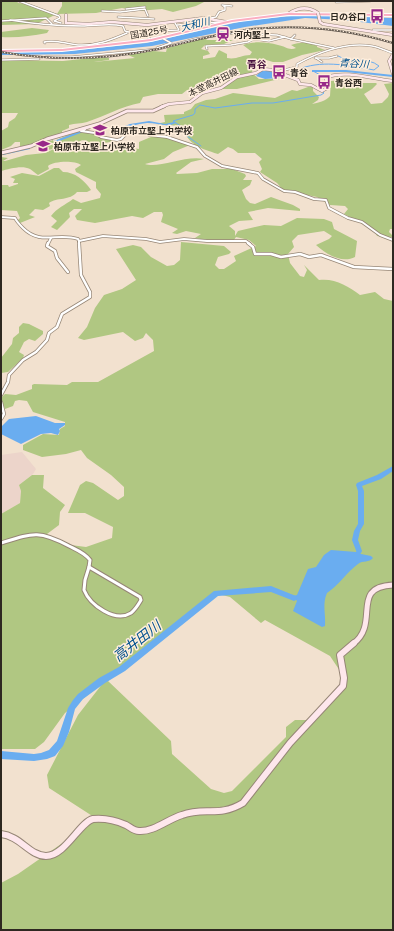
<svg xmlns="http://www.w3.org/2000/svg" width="394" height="931" viewBox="0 0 394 931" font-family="'Public Sans','Noto Sans JP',sans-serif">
<rect width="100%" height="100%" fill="#f2e1cf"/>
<path fill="#ecd4ca" d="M 22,452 L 36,469 L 33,474 L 19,485 L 21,491 L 20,503 L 1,514 L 1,455 Z"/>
<g fill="#b0c782" fill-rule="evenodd">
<path d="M 1,1 L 17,1 L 18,3 L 29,4 L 57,14 L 62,6 L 62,1 L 206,1 L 196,6 L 173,12 L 162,9 L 138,11 L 122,8 L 96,13 L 57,14 L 36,24 L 1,25 Z"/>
<path d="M 32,28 L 49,30 L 47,33 C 31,36 17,38 1,37 L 1,32 Z"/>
<path d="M 205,38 L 207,40 L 233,40 L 224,44 L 205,45 L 201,49 L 208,51 L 210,54 L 203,56 L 203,59 L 215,57 L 219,50 L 227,54 L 227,58 C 236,60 242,55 250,55 L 252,52 L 243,45 C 254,41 266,42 278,45 C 285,46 289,51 296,48 L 291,45 C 301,42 307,42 317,46 L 317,47 L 325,50 L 302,55 L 283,62 L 273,62 L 263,59 L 260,61 L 265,65 L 253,67 L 252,73 L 259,79 L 279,79 L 237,89 L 221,89 L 234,80 L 225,81 L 226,77 L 220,77 L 216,84 L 187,90 L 182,94 L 158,94 L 143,97 L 140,103 C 122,106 105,116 87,122 C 81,124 75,123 69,125 L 69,128 L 62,131 L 62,133 L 26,147 L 20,146 L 20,142 L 15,142 L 11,146 L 1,150 L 1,131 L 8,127 L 9,122 L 15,118 L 18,113 L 1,113 L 1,60 L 63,61 L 101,57 L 109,58 L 109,60 L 94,62 L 135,58 L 128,55 L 153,51 L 166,52 L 167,48 Z"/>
<path d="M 352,79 L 361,83 L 376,83 L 377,84 L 372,89 L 364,94 L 371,104 L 382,103 L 388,97 L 389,94 L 384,84 L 393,83 L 393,229 L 390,229 L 389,232 L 393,236 L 392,237 L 377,236 L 374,230 L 344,214 L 348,209 L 345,206 L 330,205 L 317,197 L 283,190 L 277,183 L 260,172 L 262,169 L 259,162 L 262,159 L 255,153 L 238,153 L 233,149 L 228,147 L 218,154 C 199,148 189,145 181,126 L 156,124 L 165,122 L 164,115 L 184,114 L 184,112 L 191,109 L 195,104 L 206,100 L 215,99 L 233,93 L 275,98 L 292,90 L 297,91 L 308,87 L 313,87 L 313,91 L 319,97 L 318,100 L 312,104 C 318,103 326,101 330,96 L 331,81 Z"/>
<path d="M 83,131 L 98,133 L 100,136 L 116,141 L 104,143 L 99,147 C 86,142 85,135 73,146 L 84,149 L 104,146 L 111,149 L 123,147 L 139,149 L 139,142 L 158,134 L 186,143 L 190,145 L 173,152 L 164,159 L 145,164 C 158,169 185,155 204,159 L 191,162 L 176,173 L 177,174 L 197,173 L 212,169 L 232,169 L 245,174 L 246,176 L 243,180 L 252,180 L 250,185 L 242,190 L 246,199 L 250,203 L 255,204 L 271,197 L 293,205 L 300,209 L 300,211 L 268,208 L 248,212 L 253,220 L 239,221 L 229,226 L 235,231 L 235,236 L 238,231 L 264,225 L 281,226 L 297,218 L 324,219 L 332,222 L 334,229 L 357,241 L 355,257 C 342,264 326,254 316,245 L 329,239 L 332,236 L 324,231 L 298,235 L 292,241 L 294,247 L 288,254 L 290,263 L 300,276 L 304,277 L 307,270 L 304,265 L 319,280 C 335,278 348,286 360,295 L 375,292 L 384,299 L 393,301 L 393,930 L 1,930 L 1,883 L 18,874 L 97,819 L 49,788 L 47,775 L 78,715 L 103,683 L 65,713 L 44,742 L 35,749 L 1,749 L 1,514 L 20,503 L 21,491 L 19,485 L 32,475 L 44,475 L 43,488 L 65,505 L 60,512 L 59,525 L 43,537 L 63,544 L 86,547 L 112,538 L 113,527 L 85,513 L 68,513 L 80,485 L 86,481 L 93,483 L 118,500 L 124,496 L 124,487 L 111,475 L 87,458 L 81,450 L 66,454 L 42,457 L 23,450 L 23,445 L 43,434 L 59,435 L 60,429 L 65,426 L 65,422 L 33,412 L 27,401 L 19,400 L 15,401 L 13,406 L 5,409 L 1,398 L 5,394 L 16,395 L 32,389 L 32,385 L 34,384 L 67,385 L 72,382 L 98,382 L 154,351 L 153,340 L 146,333 L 143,338 L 135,341 L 123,332 L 84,340 L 78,338 L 87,327 L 95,308 L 104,295 L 122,289 L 136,280 L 116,249 L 133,245 L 141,247 L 151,257 L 167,266 L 174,265 L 180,260 L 181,242 L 224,246 L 231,252 L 229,254 L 218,257 L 215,265 L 219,269 L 224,269 L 236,261 L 234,256 L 256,246 L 249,240 L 236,237 L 234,240 L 206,240 L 195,238 L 201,234 L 186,231 L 177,234 L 172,233 L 178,229 L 161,222 L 163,215 L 162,212 L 154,212 L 143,218 L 132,216 L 95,223 L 77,220 L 75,216 L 82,209 L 74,209 L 69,213 L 70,217 L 57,230 L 51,227 L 57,221 L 51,216 C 57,208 65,205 73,199 L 81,203 L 100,198 L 101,194 L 96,188 L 96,182 L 76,172 L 75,169 L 81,165 C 75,160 53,161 48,166 L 49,169 L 38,175 C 35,173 33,171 30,169 C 22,165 9,169 1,171 L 1,157 L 8,158 L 3,161 L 5,161 L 26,155 L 45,153 L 54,149 L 46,150 L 38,146 L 53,140 L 55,145 L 54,141 L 68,135 ZM 214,593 L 230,597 L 261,623 L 265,620 L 330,656 L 342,674 L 342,687 L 307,720 L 295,720 L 286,727 L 286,737 L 232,791 L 224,793 L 211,789 L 172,754 L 171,741 L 108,681 Z"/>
<path d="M 54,168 L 59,168 L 63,172 C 75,172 84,180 91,190 L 87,192 L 77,192 C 70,201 57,197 49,203 L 50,206 L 43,210 L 35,209 L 29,215 L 35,217 L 20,223 L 17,221 L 20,218 L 17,211 L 1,210 L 1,185 L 8,185 L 9,187 L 18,184 L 18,183 L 13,183 L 15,179 L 10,177 L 22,173 L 39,176 Z"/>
<path d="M 23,323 L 29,324 L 43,331 L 43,334 L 35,341 L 29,339 L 24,342 L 19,352 L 24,355 L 23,358 L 8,372 L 1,373 L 1,358 L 12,344 L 13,338 L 19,333 L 19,327 Z"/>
</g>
<g fill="#6aadf0">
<path d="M 301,15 L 393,18 L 393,26 L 344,20 L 305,18 L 245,27 L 152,46 L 75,54 L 1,55 L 1,52 L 68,51 L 146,43 L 243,21 Z"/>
<path d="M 264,70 L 277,72 L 280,78 L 265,79 L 256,76 L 261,71 Z"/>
<path d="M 36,416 L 55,423 L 65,423 L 65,425 L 59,429 L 60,431 L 58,435 L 51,433 L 41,434 L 21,444 L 1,434 L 1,427 L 9,419 Z"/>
<path d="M 331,550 L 356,552 L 358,550 L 361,554 L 371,556 L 373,558 C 369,563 363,560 358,564 C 347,572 339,585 327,593 C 322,604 326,614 325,626 L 322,627 L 293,611 L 297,601 L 293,596 L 297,595 L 308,569 L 316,567 L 324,555 Z"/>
</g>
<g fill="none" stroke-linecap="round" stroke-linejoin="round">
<g stroke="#6aadf0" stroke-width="1">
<path d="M 302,68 C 325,60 351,66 374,70 L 379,66 C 367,56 351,64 338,56"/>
<path d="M 313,71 L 322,76 L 318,81 L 322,84 L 321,89"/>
<path d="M 201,146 L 187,136 L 185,129 L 173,121 L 193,115 L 195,113 L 195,109 L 200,105 L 215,108 L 252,103 L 273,103 L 321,95 L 324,93 L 323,92"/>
</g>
<g fill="#6aadf0" fill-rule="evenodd">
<path d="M 312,70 L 346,70 L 393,75 L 393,77 L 346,72 L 312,72 Z"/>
<path d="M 149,121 L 165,124 L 174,122 L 176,123 C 166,128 158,123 147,123 C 137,124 128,127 119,130 L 117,129 L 130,124 Z"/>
<path d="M 80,131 L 83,132 L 57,142 L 54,141 Z"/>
<path d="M 29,147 L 30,147 L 30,149 L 3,155 L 1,154 Z"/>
<path d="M 393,466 L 393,471 L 381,479 L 362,486 L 364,491 L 364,524 L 360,531 L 358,540 L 362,551 L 361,553 L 357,553 L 352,540 L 354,531 L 358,524 L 358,491 L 356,485 L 357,483 L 377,475 Z"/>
<path d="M 271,586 L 296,596 L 297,598 L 296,600 L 294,601 L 271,592 L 218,596 L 125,671 L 105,683 L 83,699 L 75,709 L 69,732 L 63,746 L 55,756 L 47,759 L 34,761 L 1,759 L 1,751 L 34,754 L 41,753 L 49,750 L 57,741 L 68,708 L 73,700 L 78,694 L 99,678 L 119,667 L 214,591 Z"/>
</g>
<path stroke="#cbbcac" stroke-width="1.5" stroke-dasharray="1.5 1" stroke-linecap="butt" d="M 39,59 L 46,57"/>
<defs>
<g id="street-far3">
<path d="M 19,1 L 59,16 L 60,18 L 54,21 L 61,23"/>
<path d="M 336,2 L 370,1"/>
<path d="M 126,9 L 145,7"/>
<path d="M 102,11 L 120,12 L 145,9 L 148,16"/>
<path d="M 118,17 L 154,19"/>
<path d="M 213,19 L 211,18 L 216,17 L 219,12 L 225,10 L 225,7 L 222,5 L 232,6"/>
<path d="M 10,20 C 34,24 58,26 82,26 C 96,26 109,23 123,26 L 125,31 L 148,37 L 151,40"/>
<path d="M 1,21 L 46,18 L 52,24"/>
<path d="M 177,25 L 220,22"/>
<path d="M 373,30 L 393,30"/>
<path d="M 149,31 L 179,30 L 175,23"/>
<path d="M 295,35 L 291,39 L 334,48"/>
<path d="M 162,38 L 171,43"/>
<path d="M 45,43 L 44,42 C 56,39 66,44 78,45 C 96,46 111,40 127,33"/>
<path d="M 157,48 L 171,43"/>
<path d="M 207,49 L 206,46 L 231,45 L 248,42 L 254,39 L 269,41 L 285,37"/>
<path d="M 46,57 L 72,57 L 159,49 L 195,39 L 233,33 L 277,35 L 291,39"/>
<path d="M 315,58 L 329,58 L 337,56"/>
<path d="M 316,58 L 322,62"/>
<path d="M 1,60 L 39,59"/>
<path d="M 280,71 L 297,67 L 297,64 C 319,52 347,42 372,46 C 379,47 386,51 393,53"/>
</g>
<g id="street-far2">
<path d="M 85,129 L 81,131 L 95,133 L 101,137 L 117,140 L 121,139 L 128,132 L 139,129 L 149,135 L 167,137 L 197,147 L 205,156 L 222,166 L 258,173 L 263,179 L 284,191 L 295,192 L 314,199 L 326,200 L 329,208 L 348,218 L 362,222 L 380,235 L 393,240"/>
<path d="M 1,217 L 15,218 C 17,222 20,225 23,228 C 41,246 57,232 78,239 L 79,241"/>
<path d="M 79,241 L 103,236 L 146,239 L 160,242 L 184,239 L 207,241 L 246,241 L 250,244"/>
<path d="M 48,244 L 51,238"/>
<path d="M 79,244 L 79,241"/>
</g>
<g id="street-far1">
<path d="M 48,243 L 47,246 L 55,251 L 57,258 L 68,272"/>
<path d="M 248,243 L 253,247 L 255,254 L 271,254 L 281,257 L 300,254 L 309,257 L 321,255 L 354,267 L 393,269"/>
<path d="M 1,395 L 8,382 L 9,375 L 23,360 L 36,352 L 47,340 L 49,333 L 57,327 L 62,314 L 90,297 L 90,292 L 81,275 L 79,243"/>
<path d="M 1,402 L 4,414 L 1,419"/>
</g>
<g id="street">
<path d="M 1,543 C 33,533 39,530 69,546 C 77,550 85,553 90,560 L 89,567"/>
<path d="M 89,567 L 140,597 L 141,600 C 138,605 136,609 131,613 C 115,623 90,605 84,590 L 85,580 Z"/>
</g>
<g id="secondary-far3">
<path d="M 288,14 C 297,8 308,6 318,13"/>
<path d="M 66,15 L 66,23 L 88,24 L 112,22 L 147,25 L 204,18 L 226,22"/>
<path d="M 323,24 L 393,35"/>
<path d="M 393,54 L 389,61 L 393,74"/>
<path d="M 161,107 L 169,104 L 190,102 L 202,93 L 221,88 L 237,77 L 256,73 L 263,69 L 272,70 L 298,80 L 300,84 L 311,85 L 322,91 L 327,88 L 326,77 C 347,70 372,79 393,81"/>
</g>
<path id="secondary-far2" d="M 1,153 L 31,146 L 47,139 L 99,124 L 127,111 L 153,111 L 164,106"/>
<path id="secondary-far1" d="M 353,644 C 381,623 349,587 393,585"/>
<path id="secondary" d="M 1,834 C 20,836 30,856 46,856 C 65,856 80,822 93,819 C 104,818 115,820 126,825 C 130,827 134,831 139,831 C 154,832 168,819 182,815 C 205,806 218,818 243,803 L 290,743 L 343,686 L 344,678 L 340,655 L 354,643"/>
<path id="highway" d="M 288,13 L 393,14 L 393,16 L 288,15 L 232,22 L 151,41 L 62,51 L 1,52 L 1,50 L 62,49 L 151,39 L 232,20 Z"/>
</defs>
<use href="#street-far3" stroke="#968676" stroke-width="2.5"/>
<use href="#street-far2" stroke="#968676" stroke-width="3.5"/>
<use href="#street-far1" stroke="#968676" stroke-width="4"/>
<use href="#street" stroke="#968676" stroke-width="5"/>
<use href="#secondary-far3" stroke="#968676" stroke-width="3.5"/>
<use href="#secondary-far2" stroke="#968676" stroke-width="4.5"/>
<use href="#secondary-far1" stroke="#968676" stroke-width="7"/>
<use href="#secondary" stroke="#968676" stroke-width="8"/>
<use href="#highway" stroke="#fff" stroke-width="2"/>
<use href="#street-far3" stroke="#fff" stroke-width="1.5"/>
<use href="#street-far2" stroke="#fff" stroke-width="2"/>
<use href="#street-far1" stroke="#fff" stroke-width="2.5"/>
<use href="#street" stroke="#fff" stroke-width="3"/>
<use href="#secondary-far3" stroke="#fee7ec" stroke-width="2.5"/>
<use href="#secondary-far2" stroke="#fee7ec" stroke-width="3"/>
<use href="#secondary-far1" stroke="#fee7ec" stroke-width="5"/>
<use href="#secondary" stroke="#fee7ec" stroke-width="6"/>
<use href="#highway" fill="#fbaec1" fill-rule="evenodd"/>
<defs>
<path id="rail" d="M 1,52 C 53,61 106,60 158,49 C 189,42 220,33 252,29 C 301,24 347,29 393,43"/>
</defs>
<use href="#rail" stroke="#5d544b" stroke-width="2"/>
<use href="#rail" stroke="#ffeedc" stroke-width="1" stroke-dasharray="1.5" stroke-linecap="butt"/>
<defs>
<path id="secondary-bridge" d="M 318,13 L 320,22 L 323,24"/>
</defs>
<use href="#secondary-bridge" stroke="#968676" stroke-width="3.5" stroke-linecap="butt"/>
<use href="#secondary-bridge" stroke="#fee7ec" stroke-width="2.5"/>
</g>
<defs>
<symbol id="bus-bare" viewBox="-9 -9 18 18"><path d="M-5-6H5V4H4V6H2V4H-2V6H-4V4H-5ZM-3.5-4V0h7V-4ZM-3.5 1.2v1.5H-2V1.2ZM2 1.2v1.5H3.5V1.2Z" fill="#982989" stroke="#ffeedc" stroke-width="2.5" paint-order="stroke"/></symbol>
<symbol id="station-bare" viewBox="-9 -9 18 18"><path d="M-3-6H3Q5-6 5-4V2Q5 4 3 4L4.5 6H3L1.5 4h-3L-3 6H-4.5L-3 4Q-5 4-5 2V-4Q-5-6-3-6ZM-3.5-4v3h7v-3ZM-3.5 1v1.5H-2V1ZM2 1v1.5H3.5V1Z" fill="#982989" stroke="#ffeedc" stroke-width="2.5" paint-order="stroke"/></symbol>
<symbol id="school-bare" viewBox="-9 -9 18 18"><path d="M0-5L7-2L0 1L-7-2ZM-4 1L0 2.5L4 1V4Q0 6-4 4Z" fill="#982989" stroke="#ffeedc" stroke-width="2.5" paint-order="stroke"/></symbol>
</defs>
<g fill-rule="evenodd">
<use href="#bus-bare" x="367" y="6" width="20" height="20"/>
<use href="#station-bare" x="213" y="24" width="20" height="20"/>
<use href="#bus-bare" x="269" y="62" width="20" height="20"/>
<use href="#bus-bare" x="314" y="72" width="20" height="20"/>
<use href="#school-bare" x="90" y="120" width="20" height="20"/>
<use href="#school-bare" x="33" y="136" width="20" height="20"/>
</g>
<g text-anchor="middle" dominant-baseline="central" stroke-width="3" stroke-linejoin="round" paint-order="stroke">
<g font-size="9" font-weight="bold" fill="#2e2821" stroke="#ffeedc" text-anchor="start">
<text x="366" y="16" text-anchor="end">日の谷口</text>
<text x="234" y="34">河内堅上</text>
<text x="290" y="72">青谷</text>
<text x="335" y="82">青谷西</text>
<text x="111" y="130">柏原市立堅上中学校</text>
<text x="54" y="146">柏原市立堅上小学校</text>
</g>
<g font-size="9" fill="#2e2821" stroke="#ffeedc">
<text transform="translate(149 32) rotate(-10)">国道25号</text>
<text transform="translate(213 82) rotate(-26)">本堂高井田線</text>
</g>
<g font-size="10" font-style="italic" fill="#02528e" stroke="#ffeedc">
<text transform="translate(195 24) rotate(-14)">大和川</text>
<text transform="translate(354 63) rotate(3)">青谷川</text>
</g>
<g font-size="10" font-weight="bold" fill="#47123f" stroke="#ffeedc">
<text x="257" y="64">青谷</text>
</g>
<g font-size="14" font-style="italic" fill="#02528e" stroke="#ffeedc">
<text transform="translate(137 641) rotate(-38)">高井田川</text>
</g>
</g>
<rect width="394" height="931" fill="none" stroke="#2e2821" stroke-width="4"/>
</svg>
